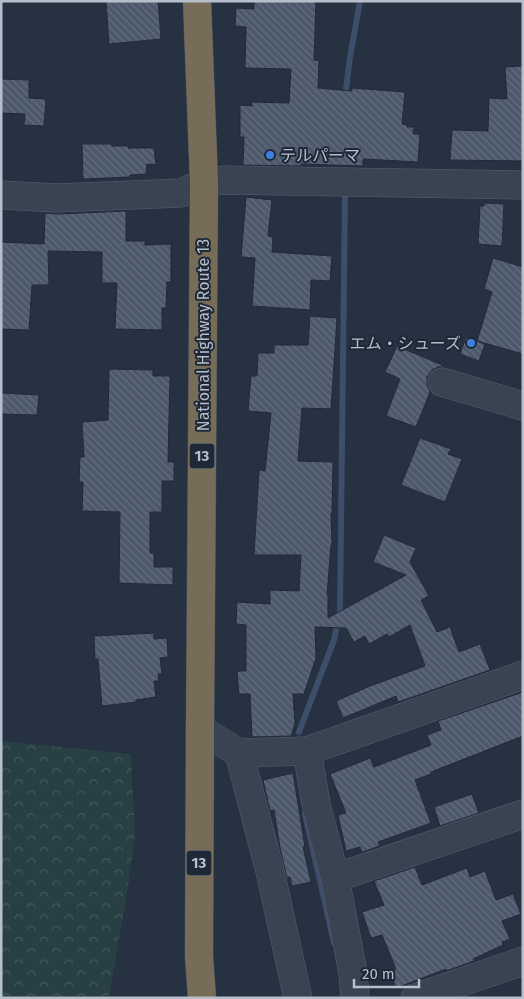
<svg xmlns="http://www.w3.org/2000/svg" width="524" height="999" viewBox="0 0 524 999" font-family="'Fira Sans','Noto Sans JP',sans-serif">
<defs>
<pattern id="forest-crowns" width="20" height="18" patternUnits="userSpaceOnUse" patternTransform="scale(1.25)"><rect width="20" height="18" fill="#283f43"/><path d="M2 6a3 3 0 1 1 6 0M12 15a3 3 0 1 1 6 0" fill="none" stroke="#45595d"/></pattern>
<pattern id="building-back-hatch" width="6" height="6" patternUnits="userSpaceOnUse" patternTransform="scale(1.25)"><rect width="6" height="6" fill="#4c586b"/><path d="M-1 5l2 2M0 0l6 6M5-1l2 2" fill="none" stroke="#646e7f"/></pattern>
</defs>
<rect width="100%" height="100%" fill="#263142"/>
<path fill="url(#forest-crowns)" d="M 1,741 L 131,754 L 135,836 L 126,900 L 109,996 L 1,997 Z"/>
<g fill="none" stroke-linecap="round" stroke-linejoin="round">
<g stroke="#3c4e6a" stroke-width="6">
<path d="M 345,97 L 350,57 L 360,1"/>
<path d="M 299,732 L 334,640 L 340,611 L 345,194"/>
<path d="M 305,814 L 334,943"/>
</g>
</g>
<g fill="url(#building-back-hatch)" stroke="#212a39">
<path d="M 106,1 L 158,1 L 161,39 L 109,44 Z"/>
<path d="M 254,1 L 316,1 L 314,60 L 319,61 L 318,88 L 352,91 L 352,88 L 405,92 L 402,124 L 407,125 L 407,127 L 414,127 L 413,134 L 420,134 L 418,162 L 363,159 L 363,166 L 301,164 L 301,166 L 243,165 L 244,137 L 240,137 L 240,105 L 252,106 L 252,102 L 289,103 L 291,69 L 245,68 L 246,27 L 235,26 L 236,8 L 254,9 Z"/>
<path d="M 523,66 L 523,161 L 450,160 L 452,130 L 488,131 L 489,98 L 507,99 L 505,67 Z"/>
<path d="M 1,79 L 29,80 L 29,98 L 46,99 L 44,126 L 24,125 L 25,114 L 1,113 Z"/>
<path d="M 82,144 L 111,144 L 112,146 L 129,146 L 128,148 L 154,148 L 156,165 L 147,164 L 146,174 L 130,175 L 130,177 L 83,179 Z"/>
<path d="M 246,197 L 272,200 L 268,236 L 273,237 L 272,252 L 332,256 L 330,281 L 311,280 L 310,310 L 252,306 L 255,258 L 241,257 Z"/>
<path d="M 484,203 L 504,204 L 502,246 L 478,244 L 480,206 L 484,206 Z"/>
<path d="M 126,211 L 126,241 L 145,241 L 145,245 L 171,244 L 171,282 L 167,282 L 166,308 L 162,308 L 162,330 L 115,329 L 117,283 L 102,283 L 102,252 L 48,251 L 49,285 L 32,285 L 29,330 L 1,329 L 1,242 L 44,244 L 45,213 L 57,214 Z"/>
<path d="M 493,258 L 523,267 L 523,354 L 477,341 L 492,292 L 484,289 Z"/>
<path d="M 310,316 L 337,318 L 331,409 L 302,408 L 298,461 L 333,462 L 332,513 L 331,513 L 332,545 L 331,545 L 327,595 L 328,596 L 328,618 L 406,575 L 373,562 L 384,535 L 416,548 L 410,562 L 429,596 L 421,600 L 437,632 L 450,627 L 459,652 L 480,644 L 490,670 L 398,702 L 396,696 L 343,718 L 336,701 L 370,686 L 425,666 L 410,625 L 389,637 L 387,634 L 369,644 L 365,636 L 354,642 L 346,628 L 315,627 L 316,658 L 304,694 L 293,694 L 295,724 L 291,736 L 252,737 L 250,694 L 239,694 L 237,671 L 246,671 L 246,625 L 236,624 L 237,602 L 270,604 L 270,590 L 299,591 L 301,555 L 254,555 L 259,470 L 265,471 L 271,413 L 248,411 L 251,376 L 257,376 L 258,353 L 274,353 L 274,345 L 308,345 Z"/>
<path d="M 466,337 L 485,344 L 479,361 L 460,354 Z"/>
<path d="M 397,346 L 442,365 L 441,367 L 438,367 L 432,370 L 427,377 L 427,385 L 430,392 L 416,427 L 386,416 L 400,379 L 385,372 Z"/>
<path d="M 109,369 L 153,370 L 153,376 L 170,376 L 168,462 L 174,462 L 174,481 L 162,481 L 162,512 L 150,512 L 150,553 L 154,553 L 154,567 L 173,567 L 173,585 L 119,583 L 120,512 L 82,511 L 83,482 L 79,482 L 80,457 L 84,457 L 82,422 L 108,420 Z"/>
<path d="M 1,393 L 39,395 L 37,415 L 1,414 Z"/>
<path d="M 420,438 L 451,449 L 448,454 L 462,459 L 445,502 L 401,485 Z"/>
<path d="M 154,633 L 154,639 L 167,638 L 168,657 L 160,658 L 162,674 L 158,674 L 159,681 L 154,681 L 156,697 L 136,700 L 136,702 L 102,706 L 98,659 L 95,659 L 94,636 Z"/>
<path d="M 523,692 L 523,736 L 431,772 L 431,774 L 415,780 L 431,823 L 378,842 L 380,846 L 362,852 L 360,847 L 346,851 L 338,815 L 346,813 L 330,774 L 370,758 L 374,767 L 431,745 L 427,735 L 441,730 L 438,721 Z"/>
<path d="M 293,773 L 305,847 L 303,847 L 311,882 L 292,886 L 290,877 L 287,878 L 280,848 L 274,810 L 270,811 L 263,780 Z"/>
<path d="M 472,794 L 479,813 L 440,826 L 434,807 Z"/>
<path d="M 415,867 L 422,885 L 467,868 L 470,877 L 485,871 L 496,900 L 513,894 L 521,914 L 502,921 L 510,939 L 502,942 L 503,945 L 473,959 L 474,961 L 446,971 L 446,969 L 396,988 L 390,972 L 396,969 L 382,935 L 371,938 L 362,912 L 384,905 L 374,881 Z"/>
</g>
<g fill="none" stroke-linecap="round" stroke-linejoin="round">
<defs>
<g id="minor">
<path d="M 1,195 L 56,198 L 181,193 L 204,183 L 223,180 L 523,185"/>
<path d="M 442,382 L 523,406"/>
<path d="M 200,729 L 239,753 L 307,751 L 316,804 L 335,878 L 353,973 L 355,998"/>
<path d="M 307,751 L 523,675"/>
<path d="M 239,753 L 270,871 L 298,998"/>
<path d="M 335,878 L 523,814"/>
<path d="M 415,998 L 523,961"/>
</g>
<path id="highway" d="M 197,1 L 204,183 L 200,729 L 199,956 L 202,998"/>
</defs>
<use href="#minor" stroke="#58616f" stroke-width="29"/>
<use href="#highway" stroke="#454e5c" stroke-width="29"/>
<use href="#minor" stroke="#3a4351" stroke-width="28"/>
<use href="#highway" stroke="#776c57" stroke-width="28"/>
</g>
<g fill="#3f7fe0" stroke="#1f2837" stroke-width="2">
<circle cx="270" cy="155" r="5"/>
<circle cx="471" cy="343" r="5"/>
</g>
<g text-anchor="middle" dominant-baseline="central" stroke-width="4" stroke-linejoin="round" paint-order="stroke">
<g fill="#1f2837" stroke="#89929f" stroke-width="1">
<rect x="189.5" y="443.5" width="25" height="25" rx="4"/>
<rect x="186.5" y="850.5" width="25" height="25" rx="4"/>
</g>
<g font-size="15" font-weight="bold" fill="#b7bfcc">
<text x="202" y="456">13</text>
<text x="199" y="863">13</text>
</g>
<g font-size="16" fill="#b7bfcc" stroke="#1f2837" text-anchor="start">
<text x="280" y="155">テルパーマ</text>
<text x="461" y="343" text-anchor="end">エム・シューズ</text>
</g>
<g font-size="16" fill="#b7bfcc" stroke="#1f2837">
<text transform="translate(203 335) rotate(-90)">National Highway Route 13</text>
</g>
</g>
<rect width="524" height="999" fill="none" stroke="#b7bfcc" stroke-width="5"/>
<path d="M354 979v8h65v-8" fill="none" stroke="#b7bfcc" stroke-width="2.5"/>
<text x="362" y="979" font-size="15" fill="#b7bfcc" stroke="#1f2837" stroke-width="4" paint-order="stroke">20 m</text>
</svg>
